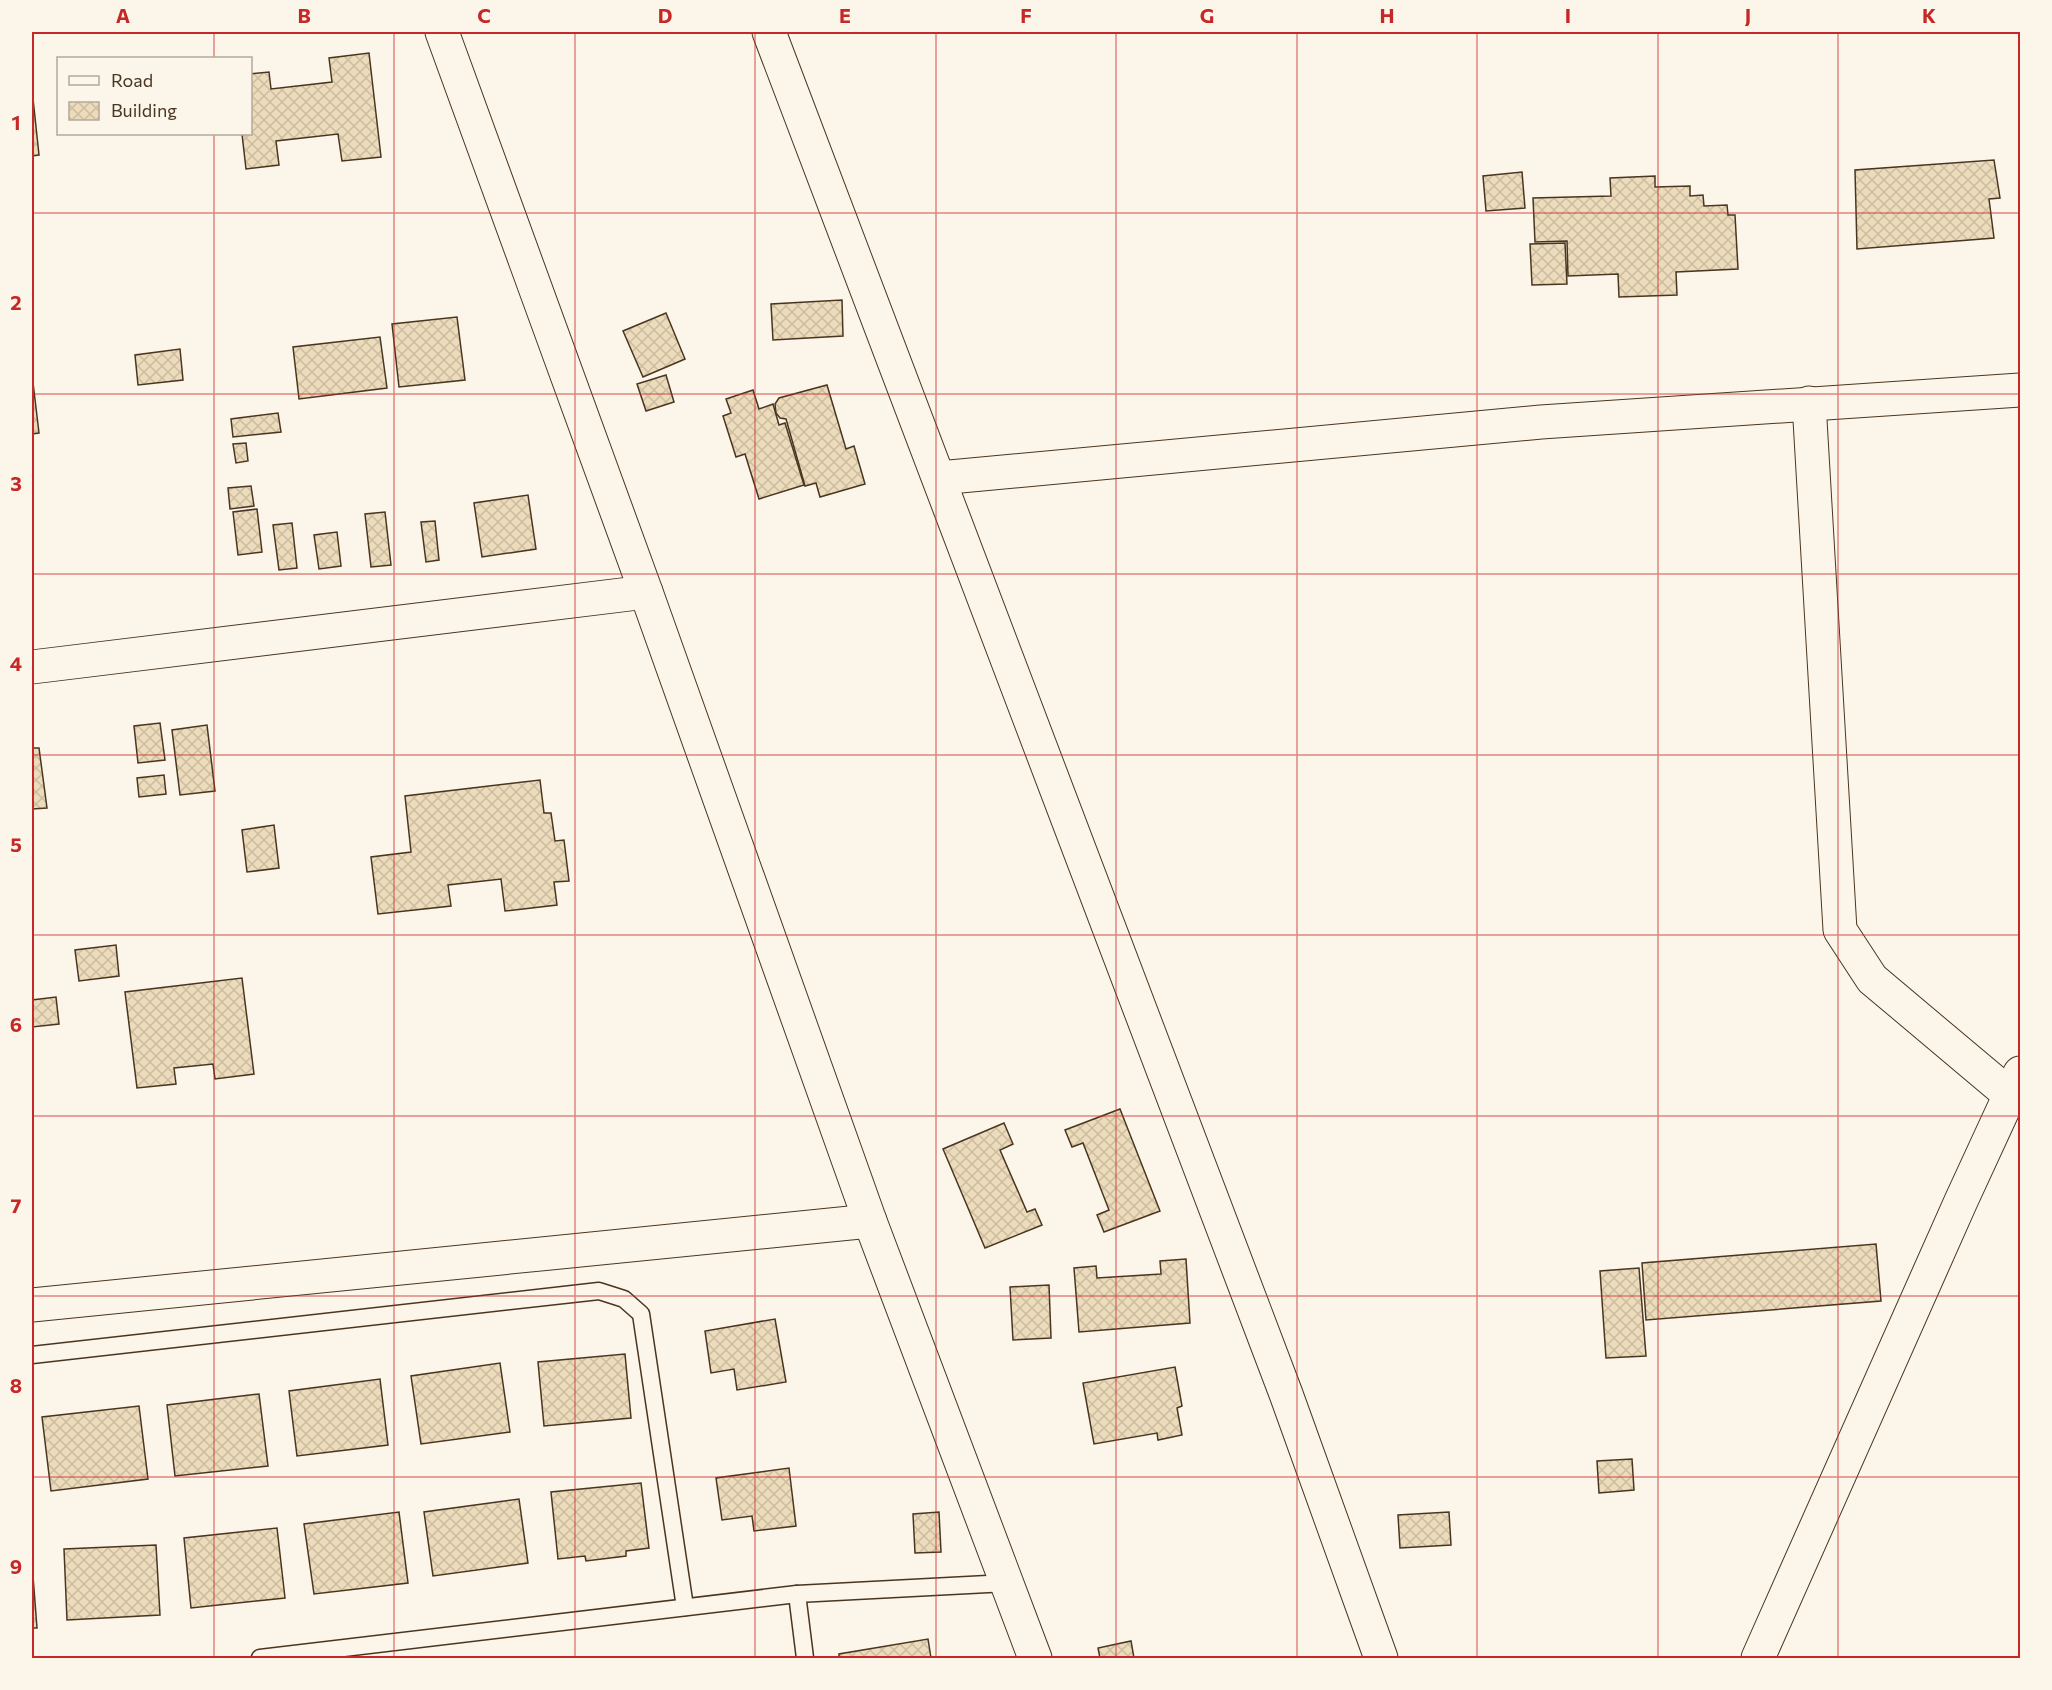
<svg xmlns="http://www.w3.org/2000/svg" width="2052" height="1690" viewBox="0 0 2052 1690" font-family="Commissioner,sans-serif">
<defs>
<pattern id="building-cross-hatch" width="8" height="8" patternUnits="userSpaceOnUse" patternTransform="scale(1.5)"><rect width="8" height="8" fill="#ecdcbc"/><path d="M0 0l8 8M0 8l8-8" fill="none" stroke="#ccbda1"/></pattern>
</defs>
<rect width="100%" height="100%" fill="#fbf6e9"/>
<g fill="url(#building-cross-hatch)" stroke="#4a3520" stroke-width="1.5">
<path d="M 369,53 L 381,157 L 342,161 L 338,134 L 276,141 L 279,165 L 246,169 L 242,134 L 250,134 L 250,74 L 269,72 L 271,89 L 332,82 L 329,58 Z"/>
<path d="M 32,89 L 39,155 L 32,156 Z"/>
<path d="M 1994,160 L 2000,198 L 1989,199 L 1994,238 L 1857,249 L 1855,170 Z"/>
<path d="M 1522,172 L 1525,208 L 1486,211 L 1483,176 Z"/>
<path d="M 1655,176 L 1655,187 L 1690,186 L 1690,196 L 1703,195 L 1704,206 L 1727,205 L 1728,215 L 1735,215 L 1738,269 L 1676,272 L 1677,295 L 1619,297 L 1618,274 L 1568,276 L 1567,241 L 1535,242 L 1533,198 L 1611,196 L 1610,178 Z"/>
<path d="M 1565,243 L 1567,284 L 1532,285 L 1530,244 Z"/>
<path d="M 842,300 L 843,336 L 773,340 L 771,304 Z"/>
<path d="M 666,313 L 685,359 L 643,377 L 623,331 Z"/>
<path d="M 457,317 L 465,380 L 399,387 L 392,324 Z"/>
<path d="M 380,337 L 387,388 L 299,399 L 293,347 Z"/>
<path d="M 180,349 L 183,380 L 138,385 L 135,355 Z"/>
<path d="M 32,374 L 39,433 L 32,434 Z"/>
<path d="M 666,375 L 674,402 L 646,411 L 637,384 Z"/>
<path d="M 827,385 L 846,449 L 854,446 L 865,484 L 820,497 L 816,483 L 805,486 L 786,419 L 780,418 L 776,413 L 775,404 L 779,398 Z"/>
<path d="M 753,390 L 759,409 L 773,404 L 779,425 L 785,423 L 804,485 L 759,499 L 745,454 L 736,457 L 723,416 L 731,413 L 726,399 Z"/>
<path d="M 278,413 L 281,432 L 233,437 L 231,419 Z"/>
<path d="M 246,443 L 248,461 L 236,463 L 233,444 Z"/>
<path d="M 251,486 L 254,506 L 230,509 L 228,488 Z"/>
<path d="M 528,495 L 536,549 L 482,557 L 474,503 Z"/>
<path d="M 257,509 L 262,552 L 238,555 L 233,512 Z"/>
<path d="M 385,512 L 391,565 L 371,567 L 365,514 Z"/>
<path d="M 435,521 L 439,560 L 426,562 L 421,522 Z"/>
<path d="M 292,523 L 297,568 L 279,570 L 273,525 Z"/>
<path d="M 337,532 L 341,566 L 319,569 L 314,535 Z"/>
<path d="M 160,723 L 165,760 L 138,763 L 134,726 Z"/>
<path d="M 207,725 L 215,791 L 180,795 L 172,730 Z"/>
<path d="M 32,748 L 39,748 L 47,808 L 32,809 Z"/>
<path d="M 164,775 L 166,794 L 139,797 L 137,778 Z"/>
<path d="M 540,780 L 544,813 L 551,813 L 555,841 L 564,840 L 569,881 L 554,882 L 557,905 L 505,911 L 501,879 L 448,885 L 451,906 L 378,914 L 371,857 L 411,852 L 405,796 Z"/>
<path d="M 274,825 L 279,868 L 247,872 L 242,830 Z"/>
<path d="M 116,945 L 119,976 L 79,981 L 75,950 Z"/>
<path d="M 242,978 L 254,1074 L 215,1079 L 213,1064 L 174,1068 L 176,1084 L 137,1088 L 125,992 Z"/>
<path d="M 56,997 L 59,1024 L 32,1027 L 32,1000 Z"/>
<path d="M 1120,1109 L 1160,1211 L 1104,1232 L 1097,1215 L 1109,1210 L 1083,1143 L 1072,1147 L 1065,1130 Z"/>
<path d="M 1004,1123 L 1013,1144 L 1000,1150 L 1027,1212 L 1035,1209 L 1042,1225 L 985,1248 L 943,1149 Z"/>
<path d="M 1876,1244 L 1881,1301 L 1646,1320 L 1642,1263 Z"/>
<path d="M 1186,1259 L 1190,1323 L 1079,1332 L 1074,1268 L 1096,1266 L 1097,1278 L 1161,1274 L 1160,1261 Z"/>
<path d="M 1639,1268 L 1646,1356 L 1606,1358 L 1600,1271 Z"/>
<path d="M 1049,1285 L 1051,1338 L 1013,1340 L 1010,1287 Z"/>
<path d="M 775,1319 L 786,1382 L 737,1390 L 734,1369 L 711,1373 L 705,1331 Z"/>
<path d="M 625,1354 L 631,1418 L 544,1426 L 538,1362 Z"/>
<path d="M 500,1363 L 510,1432 L 421,1444 L 411,1376 Z"/>
<path d="M 1175,1367 L 1182,1406 L 1177,1408 L 1182,1435 L 1158,1440 L 1157,1433 L 1094,1444 L 1083,1383 Z"/>
<path d="M 380,1379 L 388,1445 L 297,1456 L 289,1391 Z"/>
<path d="M 259,1394 L 268,1466 L 175,1476 L 167,1405 Z"/>
<path d="M 139,1406 L 148,1479 L 51,1491 L 42,1417 Z"/>
<path d="M 1632,1459 L 1634,1490 L 1599,1493 L 1597,1461 Z"/>
<path d="M 789,1468 L 796,1526 L 754,1531 L 752,1516 L 722,1520 L 716,1478 Z"/>
<path d="M 641,1483 L 649,1548 L 626,1551 L 626,1556 L 586,1561 L 585,1556 L 558,1559 L 551,1492 Z"/>
<path d="M 519,1499 L 528,1563 L 433,1576 L 424,1512 Z"/>
<path d="M 399,1512 L 408,1583 L 314,1594 L 304,1524 Z"/>
<path d="M 939,1512 L 941,1552 L 915,1553 L 913,1514 Z"/>
<path d="M 1449,1512 L 1451,1545 L 1400,1548 L 1398,1515 Z"/>
<path d="M 277,1528 L 285,1598 L 191,1608 L 184,1538 Z"/>
<path d="M 156,1545 L 160,1615 L 67,1620 L 64,1549 Z"/>
<path d="M 32,1563 L 37,1628 L 32,1628 Z"/>
<path d="M 928,1639 L 931,1658 L 839,1658 L 839,1654 Z"/>
<path d="M 1131,1641 L 1134,1658 L 1100,1658 L 1098,1648 Z"/>
</g>
<g fill="none" stroke-linecap="round" stroke-linejoin="round">
<defs>
<g id="service">
<path d="M 32,1355 L 599,1291 L 624,1299 L 641,1314 L 685,1607"/>
<path d="M 797,1594 L 805,1658"/>
<path d="M 260,1658 L 797,1594 L 1007,1583"/>
</g>
<g id="minor">
<path d="M 442,32 L 646,592 L 870,1221 L 1035,1658"/>
<path d="M 769,32 L 1286,1394 L 1381,1658"/>
<path d="M 1809,403 L 1840,930 L 1872,979 L 2010,1095"/>
<path d="M 939,478 L 1541,422 L 2020,390"/>
<path d="M 32,667 L 646,592"/>
<path d="M 32,1305 L 870,1221"/>
<path d="M 1758,1658 L 1961,1201 L 2020,1073"/>
</g>
</defs>
<use href="#service" stroke="#4a3520" stroke-width="19"/>
<use href="#minor" stroke="#4a3520" stroke-width="35"/>
<use href="#service" stroke="#fbf6e9" stroke-width="16"/>
<use href="#minor" stroke="#fbf6e9" stroke-width="33"/>
</g>
<path fill="none" stroke="#c62828" stroke-width="1.5" stroke-opacity="0.55" d="M 214,32 L 214,58M 394,32 L 394,1658M 575,32 L 575,1658M 755,32 L 755,1658M 936,32 L 936,1658M 1116,32 L 1116,1658M 1297,32 L 1297,1658M 1477,32 L 1477,1658M 1658,32 L 1658,1658M 1838,32 L 1838,1658M 214,134 L 214,1658M 32,213 L 2020,213M 32,394 L 2020,394M 32,574 L 2020,574M 32,755 L 2020,755M 32,935 L 2020,935M 32,1116 L 2020,1116M 32,1296 L 2020,1296M 32,1477 L 2020,1477"/>
<rect width="2052" height="1690" fill="none" stroke="#fbf6e9" stroke-width="66"/>
<rect x="57" y="57" width="195" height="78" fill="#fbf6e9" stroke="#b4a999" stroke-width="1.5"/>
<rect x="69" y="76" width="30" height="9" fill="#fbf6e9" stroke="#b4a999" stroke-width="1.5"/>
<text x="111" y="87" font-size="18" fill="#4a3520">Road</text>
<rect x="69" y="102" width="30" height="18" fill="url(#building-cross-hatch)" stroke="#b4a999" stroke-width="1.5"/>
<text x="111" y="117" font-size="18" fill="#4a3520">Building</text>
<rect x="33" y="33" width="1986" height="1624" fill="none" stroke="#c62828" stroke-width="2"/>
<g font-size="20" text-anchor="middle" font-weight="bold" fill="#c62828">
<text x="123" y="23">A</text>
<text x="304" y="23">B</text>
<text x="484" y="23">C</text>
<text x="665" y="23">D</text>
<text x="845" y="23">E</text>
<text x="1026" y="23">F</text>
<text x="1207" y="23">G</text>
<text x="1387" y="23">H</text>
<text x="1568" y="23">I</text>
<text x="1748" y="23">J</text>
<text x="1929" y="23">K</text>
<text x="16" y="130">1</text>
<text x="16" y="310">2</text>
<text x="16" y="491">3</text>
<text x="16" y="671">4</text>
<text x="16" y="852">5</text>
<text x="16" y="1032">6</text>
<text x="16" y="1213">7</text>
<text x="16" y="1393">8</text>
<text x="16" y="1574">9</text>
</g>
</svg>
